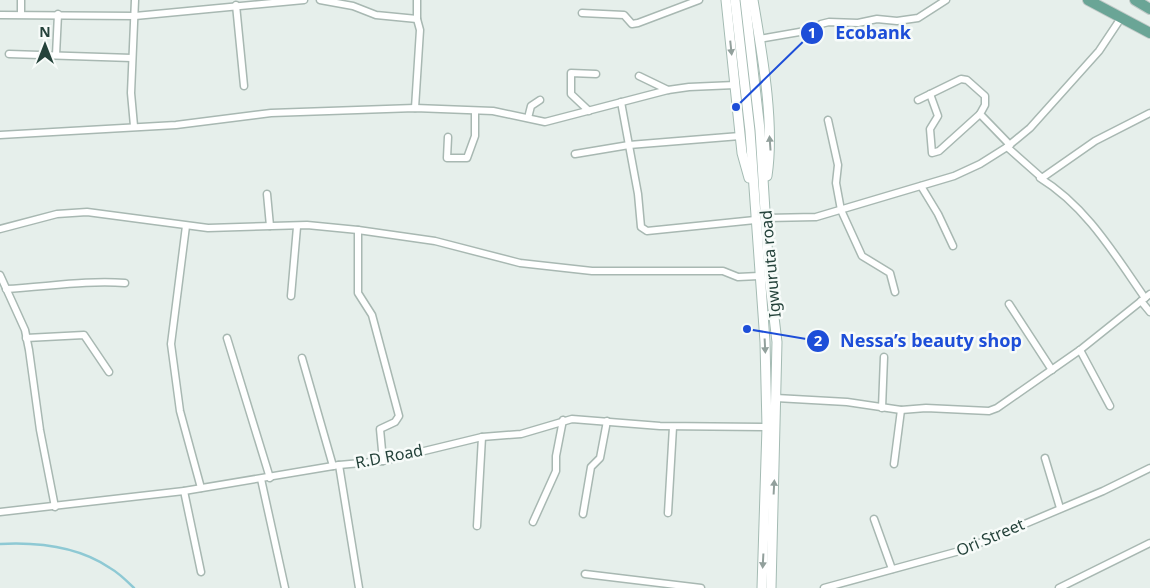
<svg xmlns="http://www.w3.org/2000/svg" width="1150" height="588" viewBox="0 0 1150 588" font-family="'Noto Sans',sans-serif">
<rect width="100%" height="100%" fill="#e6efeb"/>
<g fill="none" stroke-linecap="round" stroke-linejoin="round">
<path stroke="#8ec9d4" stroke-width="2.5" d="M 0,544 C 37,542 79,547 110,568 C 119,573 127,581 134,588"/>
<defs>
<g id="street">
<path d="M 320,0 L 353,6 L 376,15 L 417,19"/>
<path d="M 236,5 L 244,86"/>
<path d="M 582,13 L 624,15 L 632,24 L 638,23 L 699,0"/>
<path d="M 21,14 L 21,0"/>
<path d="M 0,15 L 135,16 L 304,0"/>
<path d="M 759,39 L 811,30 L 821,24 L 829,22 L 858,23 L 877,19 L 897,21 L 918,18 L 946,0"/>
<path d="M 9,54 L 132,58"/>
<path d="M 56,55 L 58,14"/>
<path d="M 639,76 L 668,90"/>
<path d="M 930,94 L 938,116 L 930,129 L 932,153 L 939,151 L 980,114"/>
<path d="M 918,100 L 961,79 L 967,80 L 985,96 L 985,105 L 980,114 L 1010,145"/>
<path d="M 621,102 L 638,194 L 641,227 L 647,231 L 755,220"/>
<path d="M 415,108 L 420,30 L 417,19 L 417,0"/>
<path d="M 589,111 L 571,94 L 571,73 L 596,74"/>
<path d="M 528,118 L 531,106 L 540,100"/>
<path d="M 828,120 L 838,165 L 836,183 L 841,210 L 862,256 L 890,273 L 895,292"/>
<path d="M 134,126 L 131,93 L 135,0"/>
<path d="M 0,135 L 176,125 L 271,113 L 415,108 L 493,111 L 545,122 L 668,90 L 689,87 L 735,85"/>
<path d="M 448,137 L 447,158 L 467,158 L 475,136 L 475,111"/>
<path d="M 1007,147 L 1042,178 L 1095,141 L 1150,113"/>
<path d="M 575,154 L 629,145 L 740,136"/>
<path d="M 1040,178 C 1086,206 1115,255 1145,298"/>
<path d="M 921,186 L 938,214 L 953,246"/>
<path d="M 267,194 L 270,226"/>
<path d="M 766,218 L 816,217 L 954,176 L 980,164 L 1007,147 L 1030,128 L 1099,51 L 1121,18"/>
<path d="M 186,226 L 171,344 L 180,411 L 201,488"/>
<path d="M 0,229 L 57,214 L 87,212 L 208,228 L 307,225 L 358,230 L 435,241 L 520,263 L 592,271 L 723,271 L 738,277 L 759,276"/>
<path d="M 358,230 L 358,293 L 372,315 L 399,416 L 395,422 L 380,429 L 383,461"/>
<path d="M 0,275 L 25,330 L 29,350 L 40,430 L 55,507"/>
<path d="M 6,289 C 46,287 86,280 125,283"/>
<path d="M 291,296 L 297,227"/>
<path d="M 1141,301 L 1150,312"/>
<path d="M 1009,304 L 1052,370"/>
<path d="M 26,338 L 84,335 L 109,372"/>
<path d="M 227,338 L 270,478"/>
<path d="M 1080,350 L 1110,406"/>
<path d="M 302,358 L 333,466"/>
<path d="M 776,398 L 847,402 L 901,410 L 926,408 L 989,411 L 997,408 L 1080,350 L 1150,294"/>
<path d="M 882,408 L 884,357"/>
<path d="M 1045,458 L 1060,508"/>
<path d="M 894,464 L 901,410"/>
<path d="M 339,465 L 359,588"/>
<path d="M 261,479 L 285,588"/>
<path d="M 184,491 L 201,572"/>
<path d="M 0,512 L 184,491 L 339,465 L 383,461 L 482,437 L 521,434 L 572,419 L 660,426 L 769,427"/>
<path d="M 668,513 L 673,427"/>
<path d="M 583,514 L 591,467 L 600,458 L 607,421"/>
<path d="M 874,519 L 892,569"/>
<path d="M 533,522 L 556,471 L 556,456 L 563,420"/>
<path d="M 477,526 L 482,437"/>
<path d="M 585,574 L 701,588"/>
<path d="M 824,588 L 963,550 L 1103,491 L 1150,468"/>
<path d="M 1059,588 L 1150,543"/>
</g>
<g id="secondary">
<path d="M 726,0 L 742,153 L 749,178"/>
<path d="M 735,0 L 750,131 L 765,342 L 767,427 L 762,588"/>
<path d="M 745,0 L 760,130 L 769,276 L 777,342 L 771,588"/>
<path d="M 753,0 C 762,53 775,123 767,176"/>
</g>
<g id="primary">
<path d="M 1088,0 L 1150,33"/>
<path d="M 1135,0 L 1150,9"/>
</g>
</defs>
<use href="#street" stroke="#a8b8b2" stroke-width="9"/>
<use href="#secondary" stroke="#a4bbb3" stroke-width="11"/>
<use href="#primary" stroke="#c2cac8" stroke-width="12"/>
<use href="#street" stroke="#fff" stroke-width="6"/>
<use href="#secondary" stroke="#fff" stroke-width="9"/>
<use href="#primary" stroke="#6aa596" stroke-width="10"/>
</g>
<defs><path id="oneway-solid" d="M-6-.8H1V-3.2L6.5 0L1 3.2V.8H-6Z" transform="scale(1.25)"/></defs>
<g fill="#92a09c">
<use href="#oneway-solid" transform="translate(731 48) rotate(84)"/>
<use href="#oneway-solid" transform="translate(770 143) rotate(-94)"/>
<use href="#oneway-solid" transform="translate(765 346) rotate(87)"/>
<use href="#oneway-solid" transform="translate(774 487) rotate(-87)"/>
<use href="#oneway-solid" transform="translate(763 561) rotate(93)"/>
</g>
<g text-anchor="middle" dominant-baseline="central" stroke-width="5" stroke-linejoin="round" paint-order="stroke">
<g font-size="16" fill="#24423a" stroke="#f7fbf9">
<text transform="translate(770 264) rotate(-95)">Igwuruta road</text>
<text transform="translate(389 456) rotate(-11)">R.D Road</text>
<text transform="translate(990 537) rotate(-23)">Ori Street</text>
</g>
</g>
<path fill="none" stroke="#1d4ed8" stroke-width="2" d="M736 107L812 33M747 329L818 341"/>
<g fill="#1d4ed8" stroke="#f7fbf9" stroke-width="2">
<circle cx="736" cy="107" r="5"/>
<circle cx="747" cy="329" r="5"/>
<circle cx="812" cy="33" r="12"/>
<circle cx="818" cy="341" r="12"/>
</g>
<g font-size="15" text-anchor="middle" font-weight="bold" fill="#fff">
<text x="812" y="38">1</text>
<text x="818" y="346">2</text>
</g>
<g font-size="18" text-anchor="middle" font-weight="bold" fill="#1d4ed8" stroke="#f7fbf9" stroke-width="5" stroke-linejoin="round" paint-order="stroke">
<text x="873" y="39">Ecobank</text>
<text x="931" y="347">Nessa’s beauty shop</text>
</g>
<g transform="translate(45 45)" stroke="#f7fbf9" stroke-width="4" paint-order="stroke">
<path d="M0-4L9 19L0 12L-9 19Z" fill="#24423a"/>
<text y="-8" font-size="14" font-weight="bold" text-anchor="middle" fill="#24423a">N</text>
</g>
</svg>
